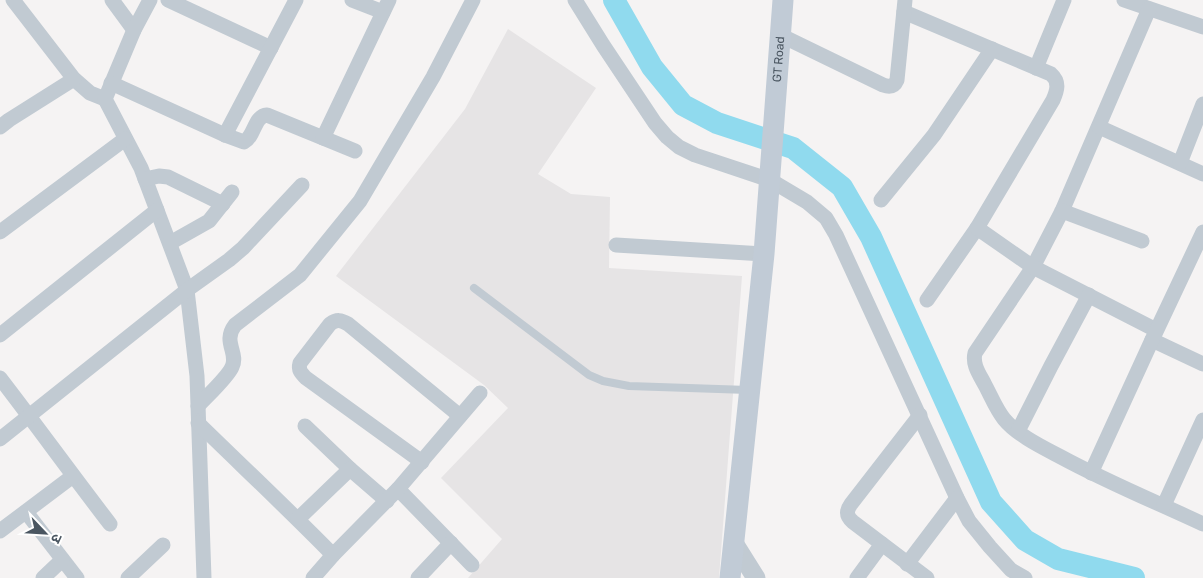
<svg xmlns="http://www.w3.org/2000/svg" width="1203" height="578" viewBox="0 0 1203 578" font-family="Rubik,'Noto Sans Devanagari',sans-serif">
<rect width="100%" height="100%" fill="#f5f3f3"/>
<path fill="#e6e4e5" d="M 508,29 L 596,88 L 538,174 L 571,194 L 610,197 L 609,268 L 742,276 L 719,578 L 468,578 L 502,539 L 441,478 L 508,408 L 484,385 L 336,276 L 465,109 Z"/>
<g fill="none" stroke-linecap="round" stroke-linejoin="round">
<path stroke="#90daee" stroke-width="22" d="M 614,0 L 652,67 L 683,105 L 717,123 L 793,148 L 842,187 L 871,237 L 991,502 L 1025,540 L 1058,559 L 1134,578"/>
<path stroke="#c1cad2" stroke-width="8" d="M 474,288 L 589,375 L 603,381 L 629,386 L 748,390"/>
<g stroke="#c1cad2" stroke-width="15">
<path d="M 13,0 L 74,79 L 90,93 L 105,99"/>
<path d="M 112,0 L 134,30"/>
<path d="M 150,0 L 134,30 L 105,99 L 141,168 L 187,290 L 197,376 L 204,578"/>
<path d="M 168,0 L 271,48"/>
<path d="M 352,0 L 383,12"/>
<path d="M 575,0 L 603,45 L 655,123 L 667,137 L 679,147 L 695,155 L 770,180 L 807,202 L 826,218 L 836,235 L 957,498 L 969,521 L 990,547 L 1011,570 L 1025,578"/>
<path d="M 1124,0 L 1203,27"/>
<path d="M 1149,9 L 1062,211 L 1033,267 L 975,353 C 972,365 980,375 985,385 C 991,396 996,409 1004,419 C 1017,435 1042,447 1061,457 C 1107,482 1156,502 1203,524"/>
<path d="M 904,12 L 1051,74 C 1060,82 1057,91 1053,100 L 977,228 L 927,300"/>
<path d="M 780,35 L 883,85 C 889,87 894,87 897,80 L 905,0"/>
<path d="M 1036,68 L 1064,0"/>
<path d="M 111,83 L 225,135 L 244,142 C 255,136 254,116 267,115 L 355,151"/>
<path d="M 0,127 L 9,120 L 74,79"/>
<path d="M 1099,127 L 1203,174"/>
<path d="M 225,135 L 296,0"/>
<path d="M 323,138 L 389,0"/>
<path d="M 1180,163 L 1203,104"/>
<path d="M 145,179 L 159,176 L 168,177 L 223,204"/>
<path d="M 881,200 L 934,135 L 992,49"/>
<path d="M 1062,211 L 1142,241"/>
<path d="M 977,228 L 1033,267 L 1156,330"/>
<path d="M 0,232 L 125,139"/>
<path d="M 170,243 L 209,221 L 232,192"/>
<path d="M 616,245 L 764,254"/>
<path d="M 0,335 L 157,210"/>
<path d="M 1152,340 L 1203,364"/>
<path d="M 0,378 C 37,426 73,476 110,524"/>
<path d="M 198,406 C 206,397 228,377 232,367 C 239,353 222,342 235,325 L 300,275 L 360,201 L 433,77 L 473,0"/>
<path d="M 920,415 L 851,504 C 846,511 846,516 853,522 L 927,578"/>
<path d="M 198,423 C 243,467 289,510 333,555"/>
<path d="M 305,426 L 350,469 L 387,501"/>
<path d="M 1018,431 L 1051,366 L 1089,295"/>
<path d="M 0,439 L 187,290 L 229,260 L 243,248 L 302,185"/>
<path d="M 422,462 L 306,378 C 301,373 298,370 300,363 L 330,324 C 337,319 341,320 348,324 L 460,416"/>
<path d="M 1091,473 L 1152,340 L 1203,232"/>
<path d="M 398,489 L 472,565"/>
<path d="M 1164,505 L 1203,420"/>
<path d="M 26,512 L 77,578"/>
<path d="M 298,519 L 350,469"/>
<path d="M 0,531 L 73,476"/>
<path d="M 907,564 L 957,498"/>
<path d="M 43,578 L 62,560"/>
<path d="M 128,578 L 163,545"/>
<path d="M 313,578 L 333,555 L 398,489 L 480,393"/>
<path d="M 418,578 L 451,543"/>
<path d="M 857,578 L 882,544"/>
</g>
<path stroke="#c1cad2" stroke-width="19" d="M 734,543 L 756,578"/>
<path stroke="#c1cbd6" stroke-width="21" id="s1" d="M 730,578 L 764,254 L 783,0"/>
</g>
<g text-anchor="middle" dominant-baseline="central" stroke-width="4" stroke-linejoin="round" paint-order="stroke">
<g font-size="12" fill="#4a5661" stroke="#fff">
<text stroke="none"><textPath href="#s1" startOffset="521">GT Road</textPath></text>
</g>
</g>
<g transform="translate(45 533) rotate(115)" stroke="#ffffff" stroke-width="4" paint-order="stroke">
<path d="M0-4L9 19L0 12L-9 19Z" fill="#4a5661"/>
<text y="-8" font-size="14" font-weight="bold" text-anchor="middle" fill="#4a5661">उ</text>
</g>
</svg>
